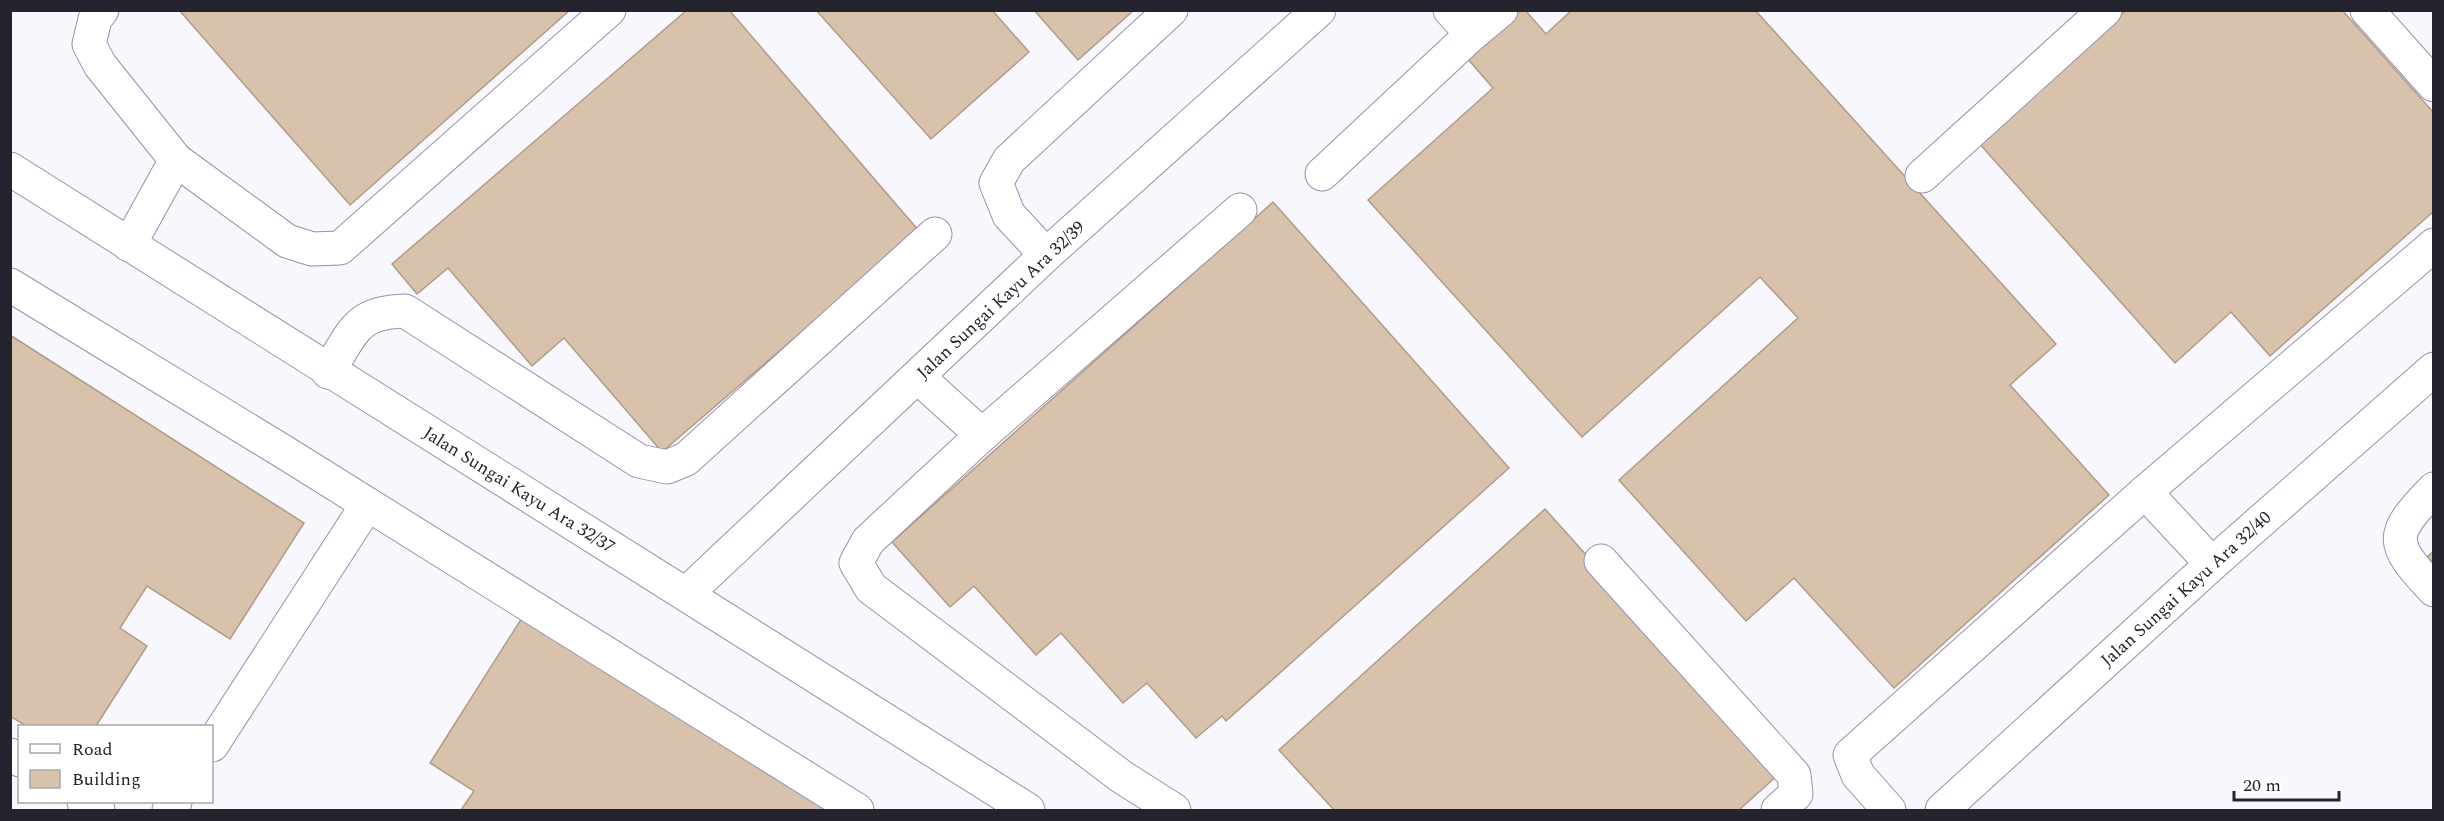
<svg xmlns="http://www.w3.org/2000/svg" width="2444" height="821" viewBox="0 0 2444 821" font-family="Spectral,serif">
<rect width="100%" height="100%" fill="#f8f7fd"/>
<g fill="#d8c2ab" stroke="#b19b85" stroke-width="1.5">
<path d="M 179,10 L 570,10 L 350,205 Z"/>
<path d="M 687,10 L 729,10 L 919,231 L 662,452 L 564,338 L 532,366 L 448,268 L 417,294 L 392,264 Z"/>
<path d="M 816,10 L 992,10 L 1029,52 L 931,139 Z"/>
<path d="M 1034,10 L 1134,10 L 1078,60 Z"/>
<path d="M 1519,10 L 1525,10 L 1546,34 L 1572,10 L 1755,10 L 2056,344 L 2010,385 L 2109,495 L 1894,688 L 1794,578 L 1746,621 L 1619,480 L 1798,318 L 1760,277 L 1582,437 L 1368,200 L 1493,88 L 1467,58 Z"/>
<path d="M 2126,10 L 2342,10 L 2434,113 L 2434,211 L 2270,356 L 2231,312 L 2175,363 L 1978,142 Z"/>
<path d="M 1273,202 L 1509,468 L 1226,721 L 1222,716 L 1196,738 L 1147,683 L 1123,703 L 1061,633 L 1036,655 L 974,586 L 950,607 L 892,542 Z"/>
<path d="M 10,335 L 304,523 L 230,639 L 147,586 L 120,628 L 147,646 L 96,726 L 26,726 L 10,716 Z"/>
<path d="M 1545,509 L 1781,772 L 1739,810 L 1334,810 L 1279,750 Z"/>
<path d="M 2434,551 L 2434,564 L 2427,557 Z"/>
<path d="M 525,613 L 827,805 L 824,810 L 461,810 L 474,791 L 430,763 Z"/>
</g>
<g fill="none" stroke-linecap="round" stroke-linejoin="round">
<defs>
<g id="minor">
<path d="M 102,10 L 95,19 L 89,44 L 100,65 L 176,160 L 129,245"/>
<path d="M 1450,10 L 1472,34 L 1501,10"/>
<path d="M 2367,10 L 2434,85"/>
<path d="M 176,160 L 287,241 L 312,249 L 340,248 L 609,10"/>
<path d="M 10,169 L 1028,810"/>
<path d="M 1322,174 L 1472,34"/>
<path d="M 1922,176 L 2105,10"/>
<path d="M 1046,255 L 1009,215 L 996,183 L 1009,160 L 1171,10"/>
<path d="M 10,285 L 284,452 L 857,810"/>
<path d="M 328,372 C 353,333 355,312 405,311 L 639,461 L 667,467 L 686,459 L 935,234"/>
<path d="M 918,377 L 982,435 L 1240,210"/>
<path d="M 982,435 L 868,541 L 856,563 L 871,588 L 1122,777 L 1174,810"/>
<path d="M 2434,489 C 2388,536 2390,543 2434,590"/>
<path d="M 2145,492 L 2212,564"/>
<path d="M 1601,561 L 1794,775 L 1796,794 L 1778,810"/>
<path d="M 687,593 L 1046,255 L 1319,10"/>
<path d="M 212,745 L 367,505"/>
<path d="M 10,755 L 20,760"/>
<path d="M 84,802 L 98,810"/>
<path d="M 169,810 L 175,802"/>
<path d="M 1889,810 L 1858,775 L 1850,755 L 2145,492 L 2434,245"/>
<path d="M 1942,810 L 2212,564 L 2434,369"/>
</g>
</defs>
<use href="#minor" stroke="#9791ac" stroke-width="35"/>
<use href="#minor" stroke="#fff" stroke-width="33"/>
</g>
<g text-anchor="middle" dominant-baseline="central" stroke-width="5" stroke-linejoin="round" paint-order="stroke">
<g font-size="18" fill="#25232d" stroke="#fff">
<text transform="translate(1001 300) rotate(-43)">Jalan Sungai Kayu Ara 32/39</text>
<text transform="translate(519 490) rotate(32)">Jalan Sungai Kayu Ara 32/37</text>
<text transform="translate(2186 589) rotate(-42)">Jalan Sungai Kayu Ara 32/40</text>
</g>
</g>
<rect width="2444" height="821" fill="none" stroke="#25232d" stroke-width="24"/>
<rect x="18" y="725" width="195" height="78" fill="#ffffff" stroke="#a8a7ab" stroke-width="1.5"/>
<rect x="30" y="744" width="30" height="9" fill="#ffffff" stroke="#a8a7ab" stroke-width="1.5"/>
<text x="72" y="755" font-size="18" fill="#25232d">Road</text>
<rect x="30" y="770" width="30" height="18" fill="#d8c2ab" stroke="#a8a7ab" stroke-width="1.5"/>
<text x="72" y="785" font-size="18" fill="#25232d">Building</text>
<path d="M2234 791v9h105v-9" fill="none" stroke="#25232d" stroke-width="3"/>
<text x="2243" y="791" font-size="18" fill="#25232d" stroke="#ffffff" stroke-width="4.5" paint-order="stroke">20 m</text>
</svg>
